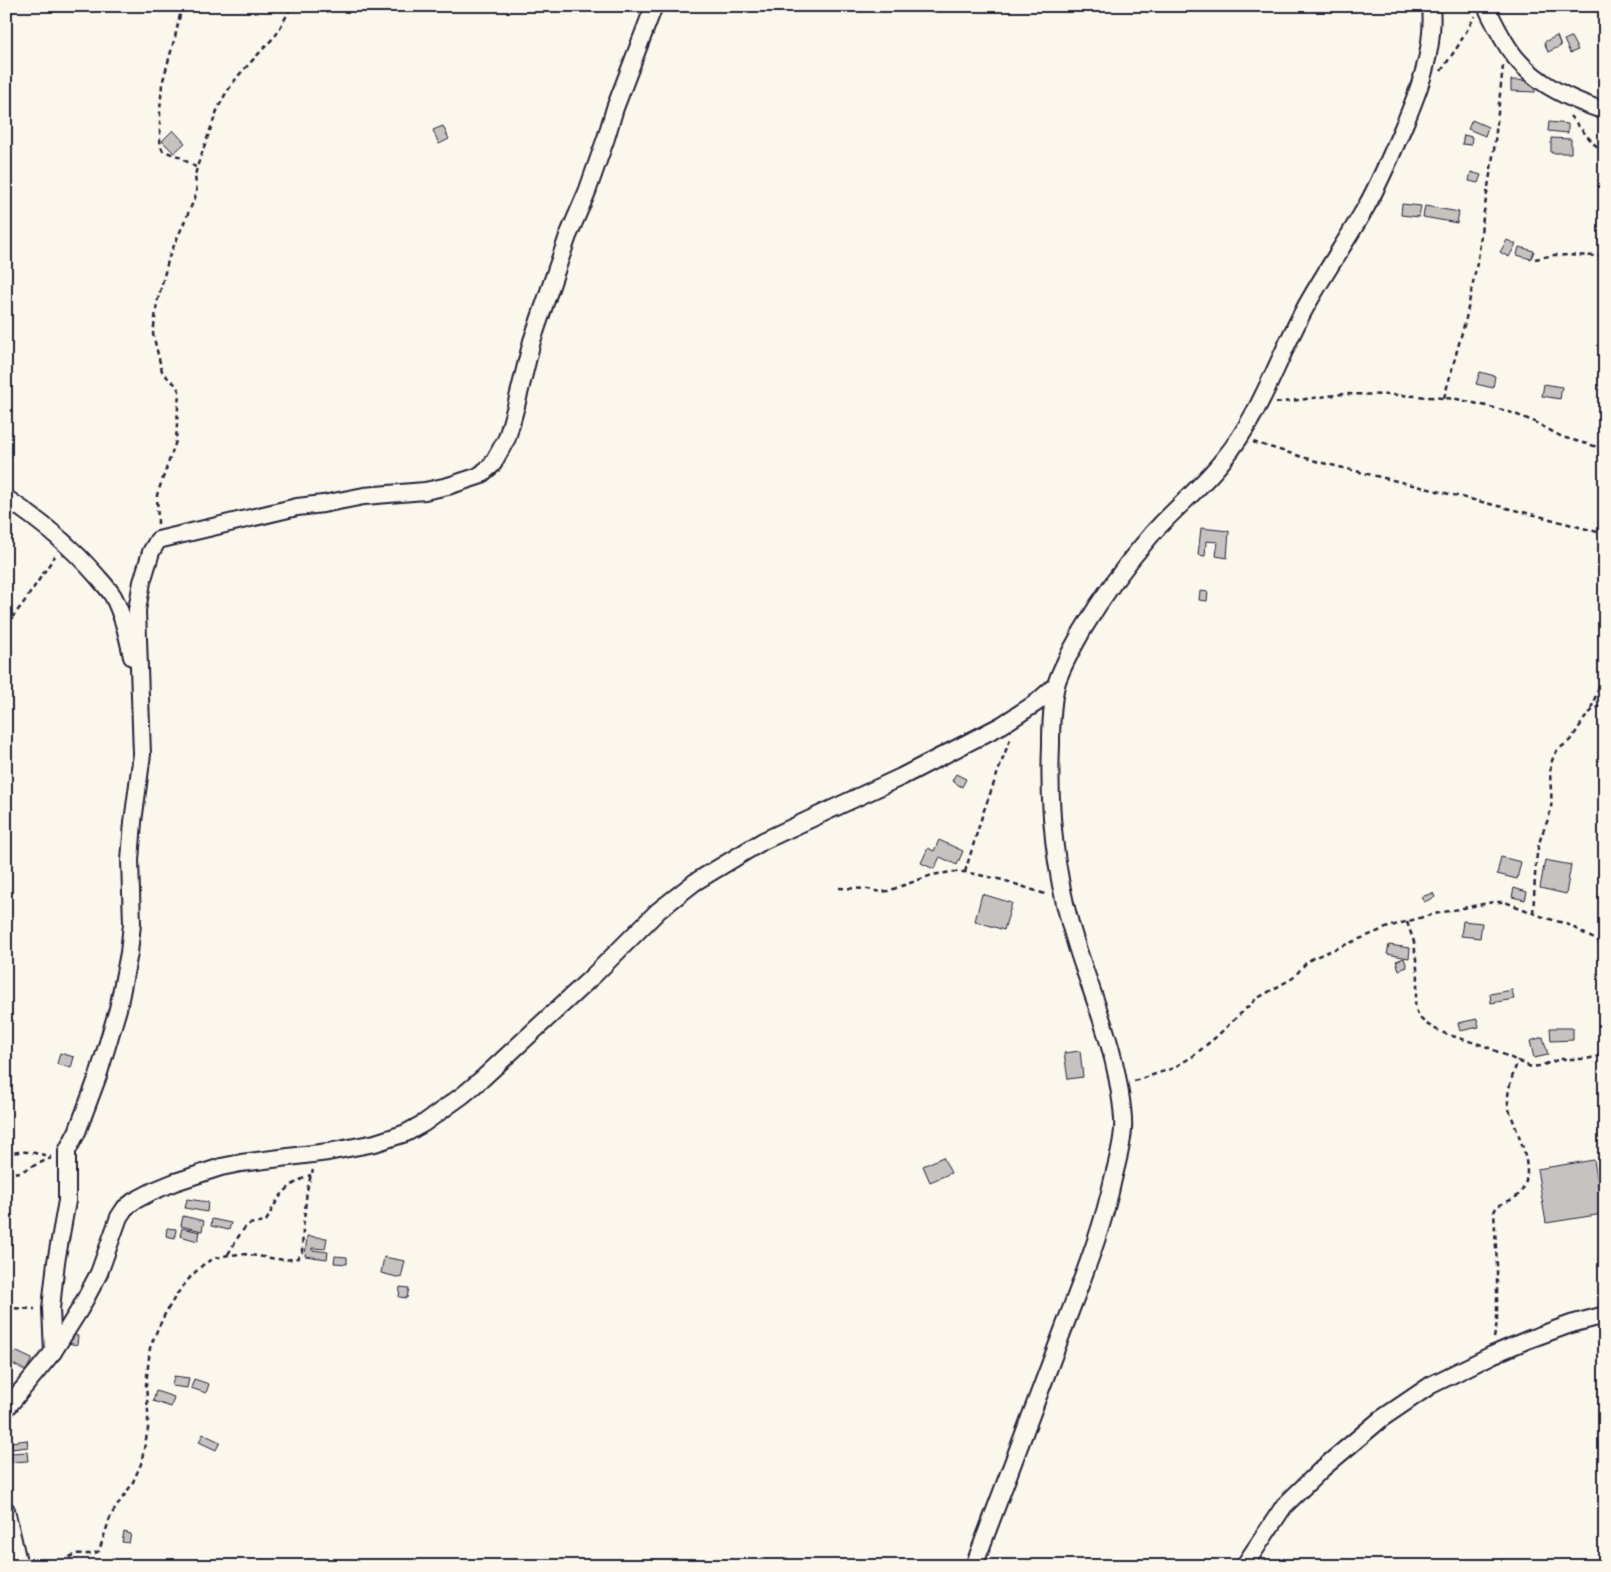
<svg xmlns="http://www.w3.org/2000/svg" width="1611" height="1572" viewBox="0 0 1611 1572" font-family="Pangolin,sans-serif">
<rect width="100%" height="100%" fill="#fbf7ec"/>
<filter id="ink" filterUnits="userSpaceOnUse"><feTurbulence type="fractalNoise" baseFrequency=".02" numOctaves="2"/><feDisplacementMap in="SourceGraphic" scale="10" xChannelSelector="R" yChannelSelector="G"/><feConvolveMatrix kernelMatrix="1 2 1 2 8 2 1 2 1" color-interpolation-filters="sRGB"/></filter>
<g filter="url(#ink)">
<g fill="#c6c2c0" stroke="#22223b">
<path d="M 1557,36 L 1561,46 L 1548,52 L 1544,42 Z"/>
<path d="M 1571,37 L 1578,50 L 1570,53 L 1564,40 Z"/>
<path d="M 1511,80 L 1535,81 L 1535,92 L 1511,91 Z"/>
<path d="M 1472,120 L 1488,127 L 1485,136 L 1468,129 Z"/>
<path d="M 1549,122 L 1568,124 L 1568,133 L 1548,131 Z"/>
<path d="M 443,126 L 449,139 L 439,144 L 433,130 Z"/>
<path d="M 173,130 L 185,143 L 174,153 L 162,141 Z"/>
<path d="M 1464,135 L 1472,137 L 1471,145 L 1462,144 Z"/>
<path d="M 1551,138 L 1571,139 L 1571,153 L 1551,153 Z"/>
<path d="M 1471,172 L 1481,175 L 1478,183 L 1469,181 Z"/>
<path d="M 1402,204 L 1421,206 L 1419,217 L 1401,215 Z"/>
<path d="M 1425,206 L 1459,212 L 1457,223 L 1423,217 Z"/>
<path d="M 1507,240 L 1516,244 L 1509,257 L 1500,252 Z"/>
<path d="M 1519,247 L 1534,251 L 1531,259 L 1517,255 Z"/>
<path d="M 1480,372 L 1495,376 L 1493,388 L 1476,384 Z"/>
<path d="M 1544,384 L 1562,387 L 1560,399 L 1542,396 Z"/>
<path d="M 1201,528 L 1229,531 L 1227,558 L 1216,556 L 1218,542 L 1206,541 L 1205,556 L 1198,555 Z"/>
<path d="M 1200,591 L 1208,592 L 1207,601 L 1199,600 Z"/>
<path d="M 956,774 L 966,779 L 962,787 L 952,781 Z"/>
<path d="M 939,840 L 963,851 L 957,865 L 940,857 L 934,869 L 921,863 L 928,848 L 934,851 Z"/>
<path d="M 1501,857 L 1521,862 L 1517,879 L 1497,874 Z"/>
<path d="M 1545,860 L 1571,865 L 1566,894 L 1540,888 Z"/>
<path d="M 1514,888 L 1527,892 L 1525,900 L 1512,897 Z"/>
<path d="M 1433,893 L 1435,897 L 1424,902 L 1421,897 Z"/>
<path d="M 982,894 L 1012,903 L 1004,930 L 975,921 Z"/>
<path d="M 1463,921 L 1482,923 L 1480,938 L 1461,936 Z"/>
<path d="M 1389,945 L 1410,948 L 1409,958 L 1387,954 Z"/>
<path d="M 1404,958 L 1407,967 L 1399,970 L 1396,961 Z"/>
<path d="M 1512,990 L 1514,999 L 1491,1003 L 1490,994 Z"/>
<path d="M 1477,1019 L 1479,1027 L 1460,1031 L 1458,1023 Z"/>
<path d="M 1550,1028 L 1573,1028 L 1573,1040 L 1551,1041 Z"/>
<path d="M 1543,1037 L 1548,1055 L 1534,1058 L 1530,1041 Z"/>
<path d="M 1080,1051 L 1083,1077 L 1068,1079 L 1064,1053 Z"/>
<path d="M 60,1053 L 74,1057 L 71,1068 L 57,1064 Z"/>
<path d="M 943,1157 L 951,1173 L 930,1182 L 923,1166 Z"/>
<path d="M 1594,1160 L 1603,1214 L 1546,1223 L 1537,1169 Z"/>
<path d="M 187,1199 L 208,1202 L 207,1212 L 185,1208 Z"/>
<path d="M 183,1216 L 204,1221 L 202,1231 L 181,1226 Z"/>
<path d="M 212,1219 L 231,1223 L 229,1230 L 211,1226 Z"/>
<path d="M 167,1228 L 176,1229 L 175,1238 L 166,1236 Z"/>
<path d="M 182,1228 L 200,1232 L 198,1241 L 180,1236 Z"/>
<path d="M 307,1236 L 327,1238 L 325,1249 L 312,1248 L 312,1250 L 328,1252 L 327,1259 L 305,1256 Z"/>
<path d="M 335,1256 L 347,1257 L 347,1264 L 334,1263 Z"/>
<path d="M 384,1257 L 405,1261 L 401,1278 L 381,1273 Z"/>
<path d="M 400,1287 L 409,1288 L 407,1298 L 399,1297 Z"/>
<path d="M 70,1334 L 78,1336 L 77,1345 L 68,1343 Z"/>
<path d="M 15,1351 L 32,1359 L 26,1371 L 9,1362 Z"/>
<path d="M 174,1376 L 189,1378 L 187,1388 L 172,1386 Z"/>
<path d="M 194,1379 L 209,1384 L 206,1393 L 191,1388 Z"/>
<path d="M 156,1391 L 174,1397 L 171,1407 L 153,1401 Z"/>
<path d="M 203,1434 L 220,1442 L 216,1450 L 199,1442 Z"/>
<path d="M 27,1440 L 28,1447 L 12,1449 L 11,1442 Z"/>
<path d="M 27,1452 L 28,1461 L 12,1462 L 11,1453 Z"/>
<path d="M 124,1532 L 131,1534 L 129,1543 L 122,1542 Z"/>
</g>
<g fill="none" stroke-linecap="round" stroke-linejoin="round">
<defs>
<g id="street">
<path d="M 1486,6 C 1494,23 1503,42 1515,57 C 1538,85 1571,100 1605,111"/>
<path d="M 6,498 C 39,520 70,545 96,575 C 101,581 108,588 113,596 C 123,615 128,636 132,657"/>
<path d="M 53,1352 L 51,1309 L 53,1289 L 56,1262 L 67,1201 L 67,1151 L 77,1132 L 98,1076 L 118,1009 L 129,953 L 132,924 L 130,860 L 133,822 L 142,754 L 137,610 L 142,582 L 151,552 L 158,540 L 297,507 L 323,504 L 364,496 L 425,491 L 448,486 L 479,476 L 492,465 L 507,438 L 516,406 L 532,341 L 568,236 L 587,192 L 606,138 L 615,108 L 654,6"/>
<path d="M 6,1409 L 53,1352 L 80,1309 L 99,1273 L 119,1217 L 125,1208 L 134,1201 L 153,1191 L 175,1182 L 221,1167 L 241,1163 L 328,1152 L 375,1143 L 406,1133 L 424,1123 L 463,1095 L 483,1078 L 593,976 L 658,911 L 695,882 L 763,841 L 901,777 L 1002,725 L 1036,703 L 1056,685"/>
<path d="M 6,1510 L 19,1566"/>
<path d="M 974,1566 C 1006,1483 1037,1400 1068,1317 C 1085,1272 1103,1227 1113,1179 C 1117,1163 1122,1146 1123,1129 C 1124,1115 1121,1100 1119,1087 C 1111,1038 1092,994 1077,947 C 1056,882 1048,814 1051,745 C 1051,726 1052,703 1056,685 C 1061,667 1073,648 1082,631 C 1102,597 1126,564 1152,534 C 1175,508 1202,487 1223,460 C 1260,416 1277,360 1304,310 C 1323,275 1346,242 1366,207 C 1380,182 1391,156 1402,130 C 1419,91 1435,50 1431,6"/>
<path d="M 1244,1566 L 1284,1506 L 1323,1468 L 1381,1419 L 1431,1385 L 1492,1355 L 1527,1340 L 1571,1324 L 1605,1315"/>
</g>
</defs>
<use href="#street" stroke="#22223b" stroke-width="20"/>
<g stroke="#22223b" stroke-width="2.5" stroke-dasharray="5 4" stroke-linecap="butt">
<path d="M 182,6 L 175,37 L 162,84 L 160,111 L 160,140 L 161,147 L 163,151 L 178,156 L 197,168"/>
<path d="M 1441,71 L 1458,46 L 1475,16"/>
<path d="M 1570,116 L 1594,144 L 1605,152"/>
<path d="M 1535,259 L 1554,255 L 1605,256"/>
<path d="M 1444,398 L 1466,318 L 1479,253 L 1482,224 L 1494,150 L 1503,66"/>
<path d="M 1276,403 L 1343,394 L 1401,395 L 1457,399 L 1507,411 L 1533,421 L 1562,437 L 1605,449"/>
<path d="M 1253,442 L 1319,462 L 1539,516 L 1605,534"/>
<path d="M 158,524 L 157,495 L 176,441 L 179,391 L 176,385 L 167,377 L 162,371 L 153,334 L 157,303 L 169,257 L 197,193 L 195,176 L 197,167 L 218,108 L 226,93 L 238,76 L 276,35 L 292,6"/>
<path d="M 6,625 L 22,605 L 55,556"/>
<path d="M 1591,709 L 1601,681 L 1605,657"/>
<path d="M 965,872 L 983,813 L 1010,739"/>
<path d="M 839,888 L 868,889 L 880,892 L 888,891 L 932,875 L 951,872 L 965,872 L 1003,880 L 1048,895"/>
<path d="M 1533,913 C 1535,891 1534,865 1539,844 C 1542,831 1549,821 1551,808 C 1553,792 1547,773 1553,758 C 1556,748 1565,746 1571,739 C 1582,725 1586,709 1605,704"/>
<path d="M 1407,922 L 1414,942 L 1418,977 L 1415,1005 L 1418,1016 L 1425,1023 L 1433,1028 L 1446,1034 L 1485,1046 L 1531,1067 L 1540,1066 L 1560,1059 L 1587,1059 L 1605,1054"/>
<path d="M 1134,1081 L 1171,1069 L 1192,1057 L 1216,1037 L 1256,999 L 1293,978 L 1306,963 L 1313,958 L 1391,926 L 1434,914 L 1493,902 L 1505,902 L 1546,918 L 1567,924 L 1605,945"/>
<path d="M 6,1156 C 19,1148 37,1153 51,1157"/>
<path d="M 6,1174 L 20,1172 L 51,1158"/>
<path d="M 228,1254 C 233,1247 242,1227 250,1224 C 256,1222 261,1224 266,1221 C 269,1216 271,1211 274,1206 C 282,1191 295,1181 311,1175"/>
<path d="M 6,1308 L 35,1309"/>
<path d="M 1494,1338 L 1497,1322 L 1497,1265 L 1494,1212 L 1497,1206 C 1503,1203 1511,1201 1517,1196 C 1537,1179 1522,1143 1514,1123 C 1513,1119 1510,1114 1509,1109 C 1505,1093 1513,1075 1518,1060"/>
<path d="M 65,1566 C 73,1544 84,1560 99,1551 L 111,1515 L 132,1484 L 141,1464 L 148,1429 L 148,1411 L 146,1385 L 150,1348 L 155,1335 L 166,1312 L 177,1294 L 192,1275 L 205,1263 L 216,1258 L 228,1255 L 243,1254 L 285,1260 L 298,1258 L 302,1252 L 303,1230 L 307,1190 L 311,1175 L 313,1170"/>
</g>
<use href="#street" stroke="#fbf7ec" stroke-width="16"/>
</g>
</g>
<rect width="1611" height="1572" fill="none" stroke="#fbf7ec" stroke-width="25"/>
<rect x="12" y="12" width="1586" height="1547" fill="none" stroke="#22223b" stroke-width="2" filter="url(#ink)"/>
</svg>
